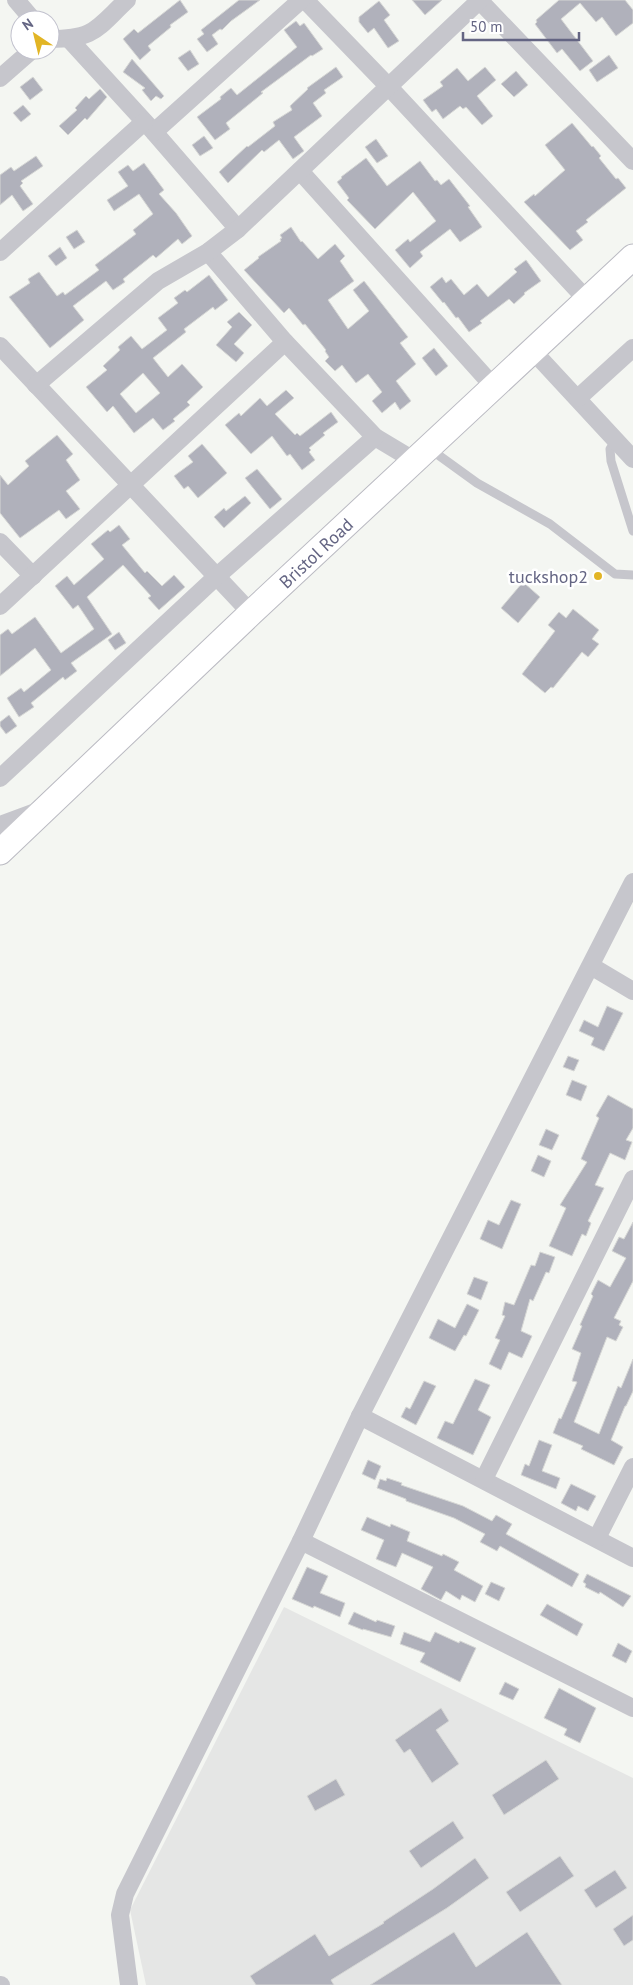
<svg xmlns="http://www.w3.org/2000/svg" width="633" height="1985" viewBox="0 0 633 1985" font-family="'PT Sans',sans-serif">
<rect width="100%" height="100%" fill="#f4f6f2"/>
<path fill="#e5e6e5" d="M 284,1607 L 633,1778 L 633,1985 L 146,1985 L 130,1910 Z"/>
<g fill="#b0b1bb" stroke="#d6d7d5" fill-rule="evenodd">
<path d="M 180,0 L 188,12 L 170,25 L 171,27 L 148,46 L 151,50 L 140,60 L 123,39 L 134,29 L 138,33 Z"/>
<path d="M 239,0 L 260,0 L 231,21 L 222,30 L 220,29 L 212,35 L 218,44 L 207,52 L 197,39 L 204,34 L 201,30 Z"/>
<path d="M 412,0 L 442,0 L 425,15 Z"/>
<path d="M 559,0 L 625,0 L 633,10 L 633,23 L 616,36 L 602,17 L 596,22 L 580,3 L 561,19 L 593,61 L 580,71 L 562,49 L 557,53 L 535,24 L 537,22 L 536,20 Z"/>
<path d="M 379,1 L 390,15 L 384,20 L 399,41 L 388,48 L 374,28 L 368,33 L 359,22 L 359,17 Z"/>
<path d="M 296,21 L 300,26 L 304,23 L 323,49 L 312,56 L 311,55 L 261,92 L 263,93 L 226,123 L 230,129 L 215,140 L 197,117 L 221,99 L 220,97 L 231,88 L 237,95 L 297,47 L 284,30 Z"/>
<path d="M 190,50 L 199,64 L 188,71 L 178,58 Z"/>
<path d="M 609,55 L 618,68 L 597,82 L 589,70 Z"/>
<path d="M 132,59 L 164,96 L 161,99 L 156,96 L 151,101 L 142,90 L 145,88 L 123,72 Z"/>
<path d="M 336,67 L 343,77 L 324,90 L 326,93 L 313,103 L 322,116 L 294,137 L 304,151 L 293,159 L 279,140 L 264,152 L 262,150 L 228,183 L 219,172 L 247,146 L 248,147 L 275,126 L 273,122 L 292,110 L 290,106 L 308,89 L 307,88 Z"/>
<path d="M 485,67 L 496,80 L 477,96 L 493,116 L 482,125 L 466,107 L 463,109 L 460,106 L 443,119 L 436,109 L 432,112 L 423,100 L 443,86 L 440,82 L 457,68 L 468,81 Z"/>
<path d="M 516,71 L 528,85 L 514,97 L 501,84 Z"/>
<path d="M 33,77 L 43,90 L 30,100 L 20,87 Z"/>
<path d="M 100,89 L 107,97 L 87,120 L 85,118 L 68,135 L 59,126 L 77,110 L 75,108 L 86,96 L 89,99 Z"/>
<path d="M 23,105 L 31,114 L 21,122 L 13,113 Z"/>
<path d="M 572,123 L 592,147 L 593,146 L 601,156 L 599,158 L 616,179 L 618,178 L 626,188 L 586,220 L 588,222 L 576,231 L 583,240 L 570,250 L 524,202 L 534,194 L 535,196 L 565,170 L 545,145 Z"/>
<path d="M 204,136 L 213,148 L 200,156 L 192,145 Z"/>
<path d="M 376,139 L 388,156 L 377,163 L 365,147 Z"/>
<path d="M 36,156 L 43,166 L 21,181 L 23,183 L 20,186 L 33,204 L 23,211 L 12,195 L 0,205 L 0,175 L 11,167 L 14,171 Z"/>
<path d="M 366,158 L 387,186 L 420,161 L 435,181 L 437,180 L 441,185 L 449,179 L 470,206 L 468,207 L 482,227 L 460,242 L 450,229 L 420,252 L 423,256 L 410,268 L 395,250 L 408,239 L 410,242 L 436,221 L 413,192 L 375,229 L 347,200 L 349,198 L 337,182 L 342,178 L 341,177 Z"/>
<path d="M 144,163 L 164,190 L 159,194 L 176,213 L 192,236 L 182,244 L 178,239 L 156,258 L 153,255 L 123,279 L 125,282 L 113,290 L 106,281 L 73,306 L 84,320 L 50,348 L 9,297 L 30,283 L 28,279 L 39,272 L 57,296 L 63,292 L 65,295 L 99,270 L 95,265 L 136,234 L 133,230 L 153,214 L 139,194 L 114,211 L 107,200 L 128,186 L 118,172 L 128,165 L 133,171 Z"/>
<path d="M 291,227 L 301,242 L 302,241 L 318,259 L 335,244 L 345,256 L 340,261 L 354,281 L 328,300 L 348,329 L 369,311 L 353,290 L 364,281 L 408,337 L 400,343 L 416,364 L 396,381 L 411,401 L 400,410 L 395,402 L 382,413 L 372,401 L 382,392 L 368,374 L 356,383 L 342,365 L 335,371 L 325,361 L 329,357 L 325,351 L 326,350 L 305,324 L 303,325 L 289,308 L 284,313 L 244,270 L 259,258 L 258,257 L 281,241 L 280,239 L 282,238 L 280,235 Z"/>
<path d="M 77,230 L 85,242 L 74,249 L 66,237 Z"/>
<path d="M 60,247 L 67,258 L 56,266 L 48,256 Z"/>
<path d="M 526,260 L 541,281 L 524,293 L 525,294 L 514,304 L 509,299 L 480,321 L 482,323 L 469,332 L 458,317 L 456,318 L 444,302 L 443,303 L 430,287 L 442,277 L 446,283 L 451,279 L 464,295 L 477,284 L 488,297 L 517,272 L 514,269 Z"/>
<path d="M 209,275 L 228,300 L 215,310 L 213,307 L 184,329 L 186,332 L 153,358 L 168,377 L 182,364 L 203,387 L 187,402 L 190,405 L 173,419 L 175,421 L 163,430 L 153,418 L 134,433 L 113,406 L 107,412 L 86,387 L 107,370 L 103,366 L 120,350 L 118,347 L 131,336 L 142,349 L 167,330 L 158,318 L 178,303 L 174,298 L 185,290 L 187,292 ZM 143,373 L 160,393 L 136,413 L 120,394 Z"/>
<path d="M 239,312 L 252,325 L 234,344 L 244,353 L 236,362 L 216,345 L 232,327 L 227,322 Z"/>
<path d="M 434,348 L 448,366 L 436,376 L 422,358 Z"/>
<path d="M 286,390 L 294,398 L 275,414 L 295,435 L 297,433 L 300,436 L 331,412 L 338,422 L 323,433 L 325,435 L 309,448 L 311,450 L 309,452 L 315,460 L 302,470 L 290,454 L 287,456 L 272,436 L 251,454 L 225,425 L 239,413 L 241,416 L 260,398 L 267,406 Z"/>
<path d="M 57,435 L 73,454 L 66,460 L 80,480 L 66,491 L 80,509 L 66,519 L 59,510 L 20,538 L 0,513 L 0,475 L 8,485 L 29,466 L 25,461 Z"/>
<path d="M 202,444 L 227,473 L 198,498 L 188,486 L 184,489 L 174,476 L 193,462 L 188,456 Z"/>
<path d="M 257,469 L 282,499 L 270,509 L 245,478 Z"/>
<path d="M 245,496 L 251,503 L 224,528 L 214,517 L 224,508 L 226,511 Z"/>
<path d="M 119,525 L 130,539 L 122,545 L 145,573 L 147,571 L 162,586 L 174,575 L 185,587 L 159,610 L 148,598 L 151,596 L 123,565 L 87,597 L 112,634 L 71,663 L 77,671 L 65,680 L 63,677 L 31,703 L 34,707 L 19,717 L 7,698 L 21,688 L 24,692 L 51,670 L 35,648 L 0,676 L 0,635 L 8,629 L 12,634 L 35,617 L 61,653 L 94,629 L 78,605 L 73,609 L 55,586 L 67,576 L 74,585 L 104,559 L 91,544 L 108,530 L 110,532 Z"/>
<path d="M 523,582 L 540,597 L 518,623 L 501,608 Z"/>
<path d="M 573,609 L 599,630 L 592,639 L 599,644 L 588,657 L 582,652 L 553,688 L 551,687 L 545,693 L 522,674 L 555,631 L 548,625 L 559,612 L 566,618 Z"/>
<path d="M 119,632 L 126,643 L 115,650 L 108,640 Z"/>
<path d="M 9,715 L 17,726 L 6,734 L 0,726 L 0,722 Z"/>
<path d="M 607,1006 L 623,1013 L 604,1051 L 591,1045 L 594,1038 L 579,1031 L 584,1020 L 598,1027 Z"/>
<path d="M 568,1056 L 579,1060 L 574,1071 L 563,1067 Z"/>
<path d="M 572,1080 L 587,1086 L 581,1101 L 566,1095 Z"/>
<path d="M 608,1095 L 633,1109 L 633,1128 L 626,1140 L 632,1142 L 625,1160 L 610,1153 L 595,1185 L 604,1188 L 588,1221 L 591,1223 L 586,1236 L 582,1234 L 572,1256 L 549,1246 L 566,1208 L 560,1205 L 587,1162 L 581,1159 L 599,1118 L 596,1116 Z"/>
<path d="M 546,1129 L 559,1135 L 552,1150 L 539,1145 Z"/>
<path d="M 538,1155 L 551,1161 L 544,1177 L 531,1171 Z"/>
<path d="M 511,1200 L 521,1204 L 502,1249 L 480,1239 L 488,1220 L 499,1225 Z"/>
<path d="M 633,1222 L 633,1281 L 614,1318 L 621,1321 L 619,1325 L 623,1327 L 616,1341 L 607,1337 L 574,1422 L 599,1434 L 618,1386 L 621,1388 L 633,1359 L 633,1391 L 626,1406 L 625,1406 L 611,1440 L 623,1447 L 614,1465 L 581,1449 L 583,1446 L 553,1433 L 559,1418 L 561,1419 L 577,1382 L 572,1381 L 581,1353 L 572,1349 L 582,1326 L 580,1325 L 593,1296 L 591,1294 L 598,1280 L 610,1287 L 626,1258 L 612,1251 L 619,1237 L 624,1239 Z"/>
<path d="M 540,1252 L 555,1257 L 549,1273 L 546,1272 L 533,1301 L 530,1299 L 521,1331 L 532,1336 L 522,1358 L 509,1352 L 501,1370 L 489,1364 L 500,1340 L 495,1338 L 505,1316 L 502,1315 L 505,1302 L 514,1305 L 531,1265 L 535,1266 Z"/>
<path d="M 474,1277 L 488,1282 L 481,1300 L 467,1294 Z"/>
<path d="M 467,1304 L 479,1310 L 466,1336 L 464,1335 L 455,1351 L 429,1338 L 438,1319 L 455,1328 Z"/>
<path d="M 475,1379 L 490,1385 L 478,1410 L 491,1417 L 473,1455 L 437,1438 L 445,1421 L 453,1424 Z"/>
<path d="M 424,1381 L 436,1386 L 416,1425 L 401,1417 L 406,1407 L 410,1409 Z"/>
<path d="M 539,1440 L 552,1445 L 542,1471 L 560,1478 L 556,1489 L 521,1475 L 525,1464 L 529,1466 Z"/>
<path d="M 368,1460 L 381,1466 L 375,1480 L 362,1474 Z"/>
<path d="M 387,1478 L 402,1483 L 401,1485 L 463,1506 L 492,1521 L 496,1515 L 512,1524 L 506,1534 L 579,1574 L 572,1587 L 500,1546 L 497,1551 L 480,1542 L 485,1534 L 454,1518 L 406,1501 L 406,1499 L 377,1488 L 380,1479 L 386,1481 Z"/>
<path d="M 571,1484 L 596,1496 L 588,1511 L 578,1506 L 576,1511 L 561,1503 Z"/>
<path d="M 367,1517 L 390,1527 L 391,1524 L 410,1532 L 407,1541 L 442,1556 L 443,1554 L 459,1562 L 454,1570 L 483,1586 L 475,1602 L 462,1595 L 460,1600 L 446,1591 L 441,1600 L 421,1589 L 433,1567 L 402,1553 L 396,1567 L 376,1559 L 384,1540 L 361,1530 Z"/>
<path d="M 307,1567 L 328,1576 L 320,1593 L 345,1603 L 340,1617 L 314,1606 L 313,1608 L 292,1599 Z"/>
<path d="M 587,1574 L 631,1596 L 623,1607 L 600,1592 L 599,1594 L 585,1587 L 586,1584 L 583,1582 Z"/>
<path d="M 491,1582 L 505,1588 L 499,1601 L 485,1594 Z"/>
<path d="M 547,1604 L 583,1624 L 577,1636 L 540,1615 Z"/>
<path d="M 354,1612 L 376,1622 L 377,1620 L 395,1626 L 391,1637 L 363,1629 L 363,1630 L 348,1624 Z"/>
<path d="M 404,1632 L 430,1642 L 435,1632 L 459,1643 L 460,1641 L 476,1648 L 460,1682 L 420,1662 L 425,1653 L 400,1644 Z"/>
<path d="M 618,1643 L 632,1651 L 626,1663 L 612,1656 Z"/>
<path d="M 505,1682 L 519,1689 L 513,1700 L 499,1694 Z"/>
<path d="M 559,1688 L 596,1708 L 580,1743 L 564,1735 L 567,1729 L 544,1718 Z"/>
<path d="M 441,1708 L 449,1721 L 436,1730 L 459,1764 L 432,1783 L 410,1749 L 404,1753 L 395,1740 Z"/>
<path d="M 546,1760 L 559,1779 L 504,1815 L 492,1795 Z"/>
<path d="M 336,1779 L 345,1795 L 315,1811 L 307,1796 Z"/>
<path d="M 453,1821 L 464,1838 L 421,1868 L 409,1851 Z"/>
<path d="M 560,1856 L 574,1876 L 520,1912 L 506,1892 Z"/>
<path d="M 475,1858 L 489,1878 L 447,1908 L 331,1980 L 334,1985 L 256,1985 L 250,1976 L 315,1934 L 329,1956 L 384,1923 L 383,1922 L 433,1889 Z"/>
<path d="M 615,1870 L 627,1888 L 596,1908 L 584,1890 Z"/>
<path d="M 633,1915 L 633,1940 L 624,1946 L 613,1929 Z"/>
<path d="M 454,1932 L 476,1967 L 527,1932 L 562,1985 L 370,1985 Z"/>
</g>
<g fill="none" stroke-linecap="round" stroke-linejoin="round">
<defs>
<g id="secondary">
<path id="s1" d="M 0,852 L 251,613 L 633,257"/>
</g>
</defs>
<use href="#secondary" stroke="#babac2" stroke-width="27"/>
<g stroke="#c6c6cc" stroke-width="9">
<path d="M 616,440 L 610,449 L 611,461 L 633,531"/>
<path d="M 430,449 L 477,483 L 550,524 L 615,574 L 633,575"/>
</g>
<g stroke="#c6c6cc" stroke-width="18">
<path d="M 16,0 L 33,20"/>
<path d="M 305,0 L 389,87 L 587,300"/>
<path d="M 479,0 L 633,161"/>
<path d="M 50,39 C 95,39 96,29 127,0"/>
<path d="M 69,39 L 154,132 L 238,229"/>
<path d="M 0,78 L 32,50"/>
<path d="M 154,132 L 301,0"/>
<path d="M 300,171 L 494,387"/>
<path d="M 0,252 L 144,122"/>
<path d="M 208,252 L 285,342 L 375,437 L 415,461"/>
<path d="M 0,346 L 251,613"/>
<path d="M 533,351 L 633,459"/>
<path d="M 36,385 L 158,281 L 208,252 L 238,229 L 480,0"/>
<path d="M 578,398 L 633,348"/>
<path d="M 0,542 L 33,576"/>
<path d="M 0,606 L 285,342"/>
<path d="M 0,778 L 216,577 L 375,437"/>
<path d="M 0,825 L 41,810"/>
<path d="M 591,966 L 633,991"/>
<path d="M 360,1416 L 633,1558"/>
<path d="M 484,1479 L 633,1179"/>
<path d="M 597,1538 L 633,1467"/>
<path d="M 301,1541 L 633,1708"/>
<path d="M 0,1985 L 1,1985"/>
<path d="M 129,1985 L 120,1915 L 125,1894 L 301,1541 L 360,1416 L 633,882"/>
</g>
<use href="#secondary" stroke="#fff" stroke-width="25"/>
</g>
<circle fill="#e2b525" stroke="#fff" stroke-width="2" cx="598" cy="576" r="5"/>
<g text-anchor="middle" dominant-baseline="central" stroke-width="5" stroke-linejoin="round" paint-order="stroke">
<g font-size="18" fill="#646583" stroke="#fff">
<text stroke="none"><textPath href="#s1" startOffset="435">Bristol Road</textPath></text>
</g>
<g font-size="18" fill="#646583" stroke="#fff" text-anchor="end">
<text x="588" y="576">tuckshop2</text>
</g>
</g>
<g transform="translate(35 35) rotate(325)"><circle r="24" fill="#ffffff" stroke="#c1c1cd"/>
<path d="M0-4L9 19L0 12L-9 19Z" fill="#e2b525"/>
<text y="-8" font-size="14" font-weight="bold" text-anchor="middle" fill="#646583">N</text>
</g>
<path d="M463 32v8h116v-8" fill="none" stroke="#646583" stroke-width="2.5"/>
<text x="470" y="32" font-size="15" fill="#646583" stroke="#ffffff" stroke-width="4" paint-order="stroke">50 m</text>
</svg>
